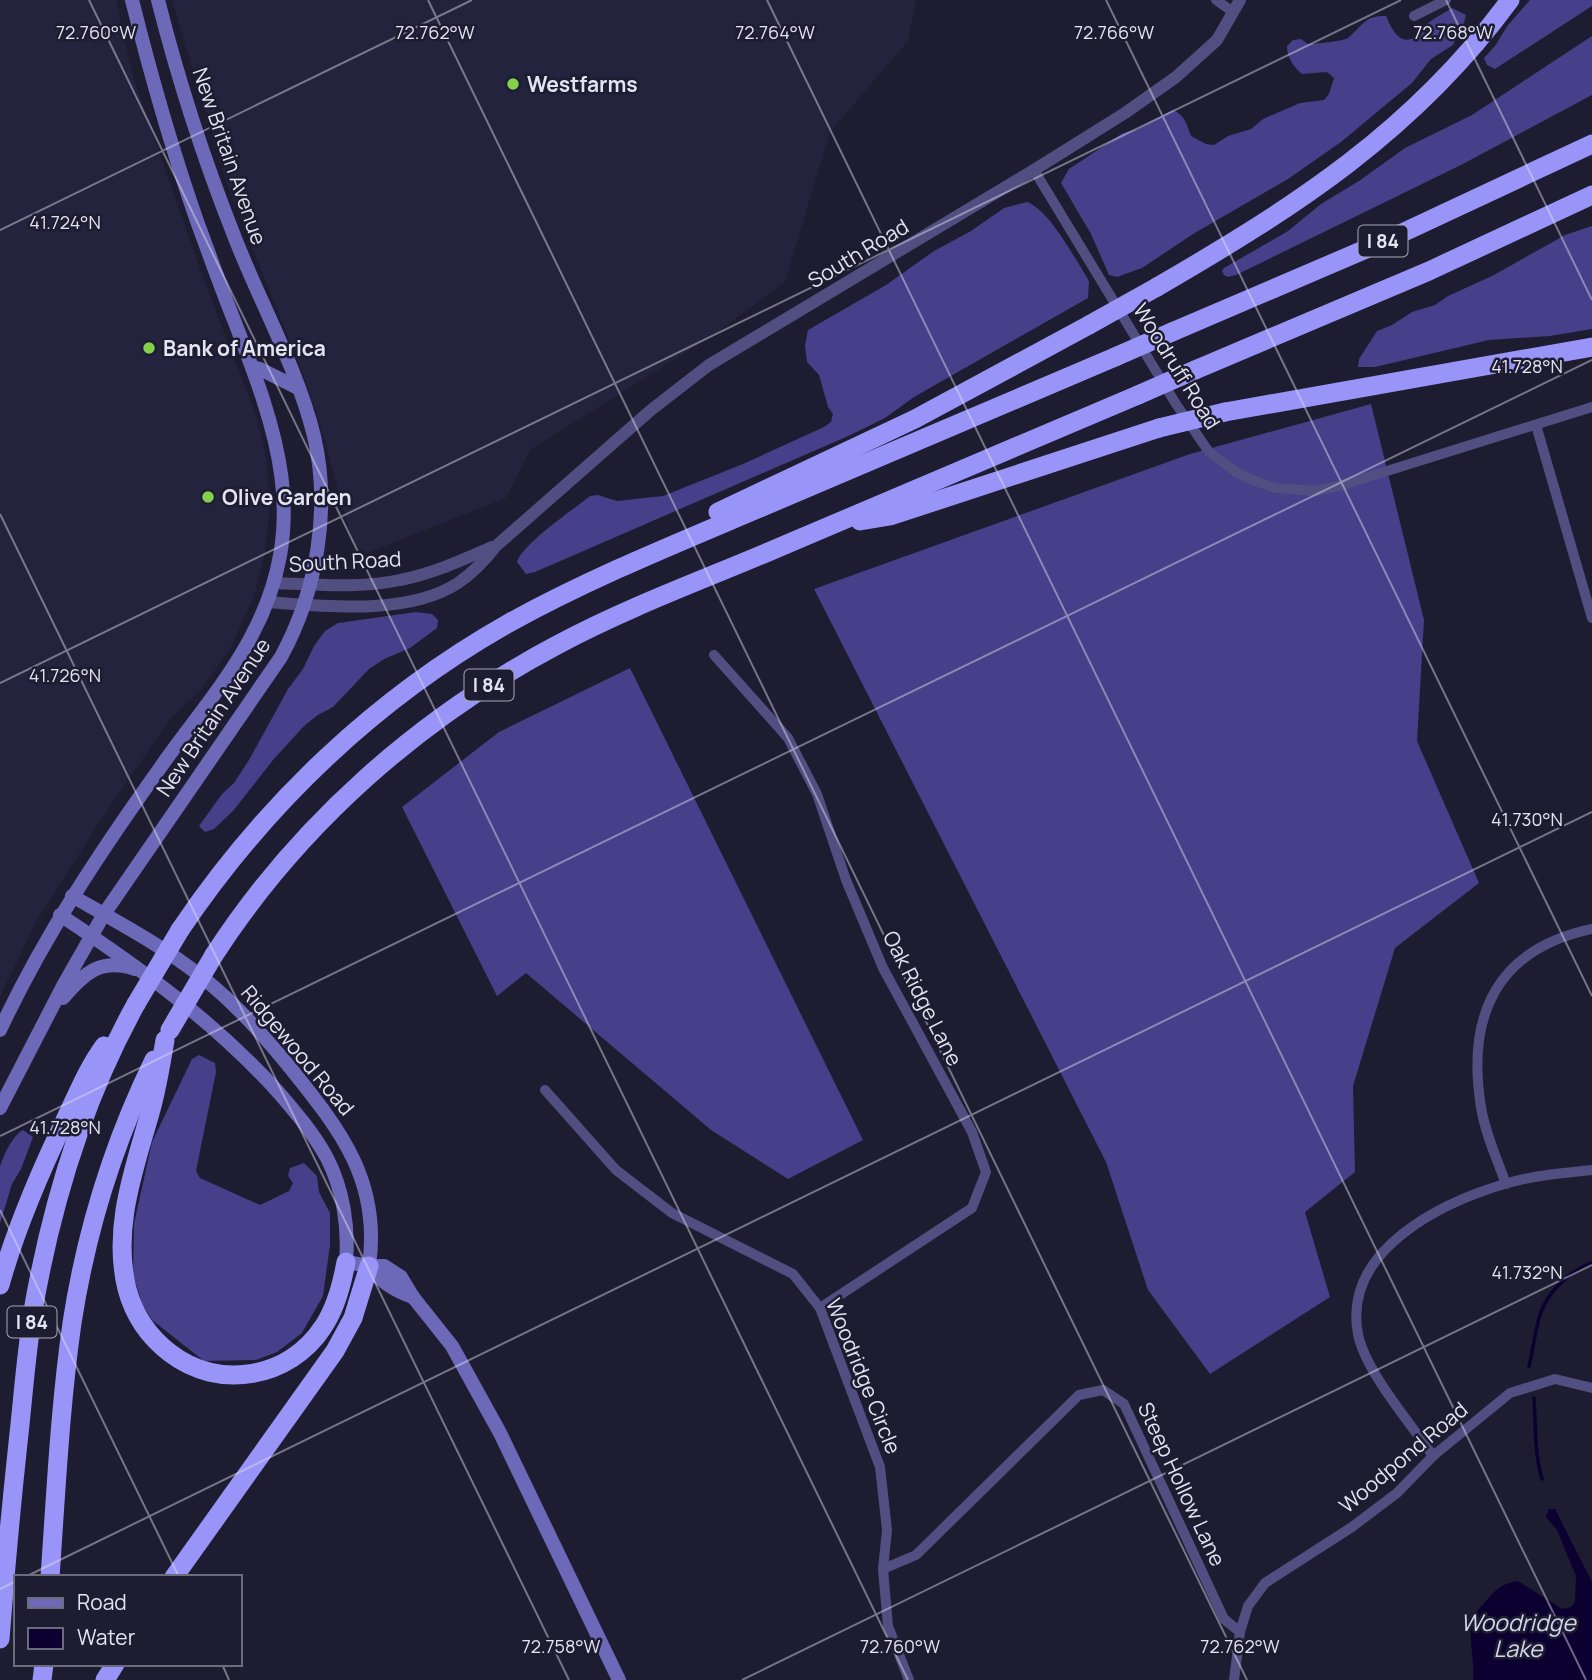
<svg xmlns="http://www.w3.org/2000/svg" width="1592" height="1680" viewBox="0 0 1592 1680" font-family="Manrope,sans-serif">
<rect width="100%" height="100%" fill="#1d1c30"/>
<g fill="#24233d">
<path d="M 0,0 L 116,0 L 133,76 L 202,275 L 255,413 L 266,456 L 270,502 L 265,553 L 254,596 L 230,649 L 201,690 L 170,719 L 104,815 L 36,922 L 0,996 Z"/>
<path d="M 172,0 L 916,0 L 908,41 L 830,132 L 785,282 L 715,334 L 530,450 L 506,498 L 367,553 L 353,544 L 320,424 L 303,374 L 227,184 Z"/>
</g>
<g fill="#463f89">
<path d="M 1530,0 L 1592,0 L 1592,6 L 1495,69 L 1487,65 L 1484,58 L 1495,46 L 1508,25 Z"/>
<path d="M 1452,8 L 1466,15 L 1464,23 L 1453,45 L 1431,59 L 1412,83 L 1341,142 L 1288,179 L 1193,234 L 1142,268 L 1117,277 L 1109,275 L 1091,234 L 1061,183 L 1069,169 L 1123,133 L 1138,129 L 1173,110 C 1185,115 1187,125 1191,136 L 1206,144 L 1214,145 L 1228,136 L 1251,129 L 1263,119 L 1300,103 L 1324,100 L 1329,94 L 1334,78 L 1327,72 L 1302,74 C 1293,66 1287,58 1287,46 L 1293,40 L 1301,39 L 1308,44 C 1314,44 1344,41 1348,38 C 1363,25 1365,15 1386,16 C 1391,27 1399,47 1415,37 C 1420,34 1423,27 1427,24 C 1434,18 1444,13 1452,8 Z"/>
<path d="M 1592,36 L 1592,95 L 1463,164 L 1236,275 L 1228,277 L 1224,275 L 1222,271 L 1224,268 L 1288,231 L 1321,204 L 1359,181 L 1405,148 L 1472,115 Z"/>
<path d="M 1027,202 C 1049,210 1072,254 1085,274 L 1089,281 L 1088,298 L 914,397 L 885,418 L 846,437 L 535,572 L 526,574 L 517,562 C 523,543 573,510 590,496 L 598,495 L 617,501 L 663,496 L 743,464 L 824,427 L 831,422 L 833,414 L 828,407 L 819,375 L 807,362 L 805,346 L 808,330 L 886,285 L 934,251 L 971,231 L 1004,208 Z"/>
<path d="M 1592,226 L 1592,329 L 1550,336 L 1489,340 L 1375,367 L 1358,367 L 1359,359 L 1377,331 L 1392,325 L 1412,312 L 1435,305 L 1448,296 L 1492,276 L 1565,235 Z"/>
<path d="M 1371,404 L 1424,620 L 1417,741 L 1479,883 L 1395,948 L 1353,1086 L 1355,1172 L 1305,1212 L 1330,1297 L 1210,1374 L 1148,1290 L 1106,1162 L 814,589 L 1190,454 Z"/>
<path d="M 416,612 L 432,614 L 438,620 L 437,628 L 410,648 L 384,659 L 369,669 L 333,707 L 318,715 L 304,726 L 273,760 L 233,811 L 214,829 L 205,832 L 199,826 L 222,794 L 234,783 L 249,760 L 288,689 L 303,669 L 314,646 L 325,631 L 338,623 Z"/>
<path d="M 630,668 L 863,1140 L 788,1179 L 711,1130 L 526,973 L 497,996 L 402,807 L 499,732 Z"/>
<path d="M 199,1055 L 215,1063 L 216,1072 L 196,1171 L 200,1178 L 260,1205 L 289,1191 L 293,1183 L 288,1176 L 290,1168 L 304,1163 L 317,1176 L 319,1192 L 330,1213 L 330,1245 L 323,1296 L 302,1333 L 277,1352 L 256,1360 L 204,1361 L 152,1320 L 142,1304 L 133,1274 L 134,1224 L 152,1142 L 192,1059 Z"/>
<path d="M 23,1130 L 33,1137 L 21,1169 L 12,1184 L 0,1223 C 0,1206 0,1184 0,1167 C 3,1156 13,1135 23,1130 Z"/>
</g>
<path fill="#0c0031" d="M 1549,1509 L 1555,1509 L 1592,1582 L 1592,1680 L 1473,1680 C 1475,1660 1467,1638 1473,1619 C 1475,1612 1482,1606 1486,1601 C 1495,1589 1504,1583 1518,1581 L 1562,1609 L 1571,1607 L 1575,1602 L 1576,1576 L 1557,1530 L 1546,1517 Z"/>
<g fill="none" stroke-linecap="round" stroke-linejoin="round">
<g stroke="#0c0031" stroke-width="3.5">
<path d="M 1529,1366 C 1533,1351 1536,1324 1541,1312 C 1550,1289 1570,1271 1592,1263"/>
<path d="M 1534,1398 C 1536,1426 1534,1452 1542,1479"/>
</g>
<g stroke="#514f81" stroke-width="10">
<path d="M 1216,0 L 1233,12"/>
<path d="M 1414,16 L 1446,0"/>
<path d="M 1034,170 L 1176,404 L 1209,452 L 1236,472 L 1252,480 L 1276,488 L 1315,491 L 1339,486 L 1592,407"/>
<path d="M 1536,425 L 1592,618"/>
<path d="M 714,655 L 788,738 L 817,794 L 846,880 L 883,968 L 972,1132 L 986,1172 L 972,1208 L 820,1308"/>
<path d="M 545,1090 L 616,1170 L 672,1213 L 793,1274 L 820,1308 L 880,1467 L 887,1530 L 883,1569 L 888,1626 L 909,1680"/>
<path d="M 1506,1184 C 1497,1159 1485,1133 1481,1107 C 1466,1015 1497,949 1592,929"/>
<path d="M 1433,1456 C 1411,1424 1365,1371 1358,1334 C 1342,1250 1442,1202 1508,1183 C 1536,1175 1564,1173 1592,1170"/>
<path d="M 883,1569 L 916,1555 L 1079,1395 L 1103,1390 L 1124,1404 L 1224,1619 L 1240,1632"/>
<path d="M 1234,1680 L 1240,1632 L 1248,1606 L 1265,1583 L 1352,1527 L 1397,1493 L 1433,1456 L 1510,1393 L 1555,1379 L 1592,1388"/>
</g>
<g stroke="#514f81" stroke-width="12">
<path d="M 273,583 C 315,584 359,589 400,580 C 432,574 462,560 492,547"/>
<path d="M 267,602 C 324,606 408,616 458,583 C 473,573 485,560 496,546 L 651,410 L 709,365 L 1034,170 L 1125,113 L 1176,77 L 1217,40 L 1240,0"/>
</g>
<g stroke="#6d69b9" stroke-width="14">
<path d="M 252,367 L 260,369 L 298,388"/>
<path d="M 72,896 C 116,921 163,946 203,978 C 237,1005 265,1037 292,1070 C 341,1131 381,1182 369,1266 C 380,1282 395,1291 413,1297"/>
<path d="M 60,915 C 139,967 216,1023 279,1093 C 297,1114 314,1134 327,1158 C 343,1189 349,1227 346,1262 L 369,1266 L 384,1266 L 401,1277 L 413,1297 L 452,1346 L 500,1433 L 619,1680"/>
<path d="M 63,998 C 85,972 101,958 135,969"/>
<path d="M 0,1030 C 44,936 100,852 160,768 C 190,725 226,684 251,637 C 312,523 277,431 234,320 C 221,288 210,256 198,224 C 172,150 151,76 132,0"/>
<path d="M 0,1108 L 63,986 L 104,914 L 281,657 C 317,591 331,509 314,436 C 297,367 258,299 233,233 C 203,157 178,79 158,0"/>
</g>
<g stroke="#9994f8" stroke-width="19">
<path d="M 1157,287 C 1295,207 1414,131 1510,0"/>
<path d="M 1172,332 L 1387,240 L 1592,144"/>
<path d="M 1195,370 L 1429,271 L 1592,195"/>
<path d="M 1225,412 L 1592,347"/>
<path d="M 718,512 L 915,419 L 1089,325"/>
<path d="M 860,521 L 890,516 L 1159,428"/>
<path d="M 180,930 C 265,804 376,698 509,623 C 594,576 685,540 774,502 C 888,454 1001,405 1115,357"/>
<path d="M 214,955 C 299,824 420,717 559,644 C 632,605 711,577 787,544 C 904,494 1021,445 1138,395"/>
<path d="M 165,1040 C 161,1064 157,1089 150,1113 C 134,1170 112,1228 127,1289 C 134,1315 149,1337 170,1353 C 219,1391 290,1378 323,1327 C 336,1308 342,1284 346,1262"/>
<path d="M 0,1285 C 16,1227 40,1172 66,1118 C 78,1093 88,1068 104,1046"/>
<path d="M 50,1577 C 56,1492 60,1407 72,1323 C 86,1232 114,1142 154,1060"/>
<path d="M 174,1577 L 335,1351 L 353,1318 L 369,1266"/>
<path d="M 0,1639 C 5,1573 11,1508 18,1443 C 23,1399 26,1354 33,1311 C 51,1206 84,1098 136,1004"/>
<path d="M 42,1680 L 44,1664"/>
<path d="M 105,1680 L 115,1664"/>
</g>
<g stroke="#9994f8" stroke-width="19">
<path d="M 1089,325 L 1157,287"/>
<path d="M 1115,357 L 1172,332"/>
<path d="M 1138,395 L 1195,370"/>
<path d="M 1159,428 L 1225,412"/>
<path d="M 136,1004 L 180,930"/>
<path d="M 170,1030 L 214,955"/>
</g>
</g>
<path fill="none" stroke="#e3e3f1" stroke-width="2" stroke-opacity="0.45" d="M 89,0 L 908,1680M 428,0 L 1247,1680M 767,0 L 1586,1680M 1106,0 L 1592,996M 1446,0 L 1592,300M 0,230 L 472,0M 0,514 L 569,1680M 0,683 L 1401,0M 0,1136 L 1592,360M 0,1210 L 179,1577M 25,1577 L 1592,812M 0,1589 L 16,1581M 222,1664 L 229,1680M 742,1680 L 1592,1265"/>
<g fill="#84d04d" stroke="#1d1c30" stroke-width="2.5">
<circle cx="513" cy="84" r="7"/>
<circle cx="149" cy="348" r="7"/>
<circle cx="208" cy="497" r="7"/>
</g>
<g text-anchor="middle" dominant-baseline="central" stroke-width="5" stroke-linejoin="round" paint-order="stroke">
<g fill="#1d1c30" stroke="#a8a7b7" stroke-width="2">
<rect x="1358.5" y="225.5" width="49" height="31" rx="5"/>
<rect x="464.5" y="669.5" width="49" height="31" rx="5"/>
<rect x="7.5" y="1306.5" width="49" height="31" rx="5"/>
</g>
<g font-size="19" font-weight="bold" fill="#e3e3f1">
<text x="1383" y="241">I 84</text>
<text x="489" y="685">I 84</text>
<text x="32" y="1322">I 84</text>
</g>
<g font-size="21" font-weight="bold" fill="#e3e3f1" stroke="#1d1c30" text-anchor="start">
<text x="527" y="84">Westfarms</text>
<text x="163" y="348">Bank of America</text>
<text x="222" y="497">Olive Garden</text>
</g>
<g font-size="21" fill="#e3e3f1" stroke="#1d1c30">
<text transform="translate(230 156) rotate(71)">New Britain Avenue</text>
<text transform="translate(858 253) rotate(-31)">South Road</text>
<text transform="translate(1177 366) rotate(58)">Woodruff Road</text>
<text transform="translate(345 561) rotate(-3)">South Road</text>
<text transform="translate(213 717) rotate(-56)">New Britain Avenue</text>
<text transform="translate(923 998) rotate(63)">Oak Ridge Lane</text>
<text transform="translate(298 1050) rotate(50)">Ridgewood Road</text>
<text transform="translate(864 1376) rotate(68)">Woodridge Circle</text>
<text transform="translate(1403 1457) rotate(-40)">Woodpond Road</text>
<text transform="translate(1182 1484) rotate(65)">Steep Hollow Lane</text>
</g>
<g font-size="23" font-style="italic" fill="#d5d6ec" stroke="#1d1c30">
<text x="1518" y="1622">Woodridge<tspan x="1518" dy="26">Lake</tspan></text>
</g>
</g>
<g font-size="18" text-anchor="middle" fill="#e3e3f1" stroke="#1d1c30" stroke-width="5" stroke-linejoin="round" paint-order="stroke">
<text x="96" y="39">72.760°W</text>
<text x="435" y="39">72.762°W</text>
<text x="775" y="39">72.764°W</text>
<text x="1453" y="39">72.768°W</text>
<text x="1114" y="39">72.766°W</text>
<text x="65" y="229">41.724°N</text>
<text x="1527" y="373">41.728°N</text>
<text x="65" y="682">41.726°N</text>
<text x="1527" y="826">41.730°N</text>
<text x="65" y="1134">41.728°N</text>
<text x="1527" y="1279">41.732°N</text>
<text x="561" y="1653">72.758°W</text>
<text x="900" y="1653">72.760°W</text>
<text x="1240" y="1653">72.762°W</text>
</g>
<rect x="14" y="1575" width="228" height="91" fill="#1d1c30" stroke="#6c6c7d" stroke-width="2"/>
<rect x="28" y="1598" width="35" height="10" fill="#6d69b9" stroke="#6c6c7d" stroke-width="2"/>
<text x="77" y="1610" font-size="21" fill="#e3e3f1">Road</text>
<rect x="28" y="1628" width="35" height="21" fill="#0c0031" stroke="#6c6c7d" stroke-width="2"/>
<text x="77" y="1645" font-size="21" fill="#e3e3f1">Water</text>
</svg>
